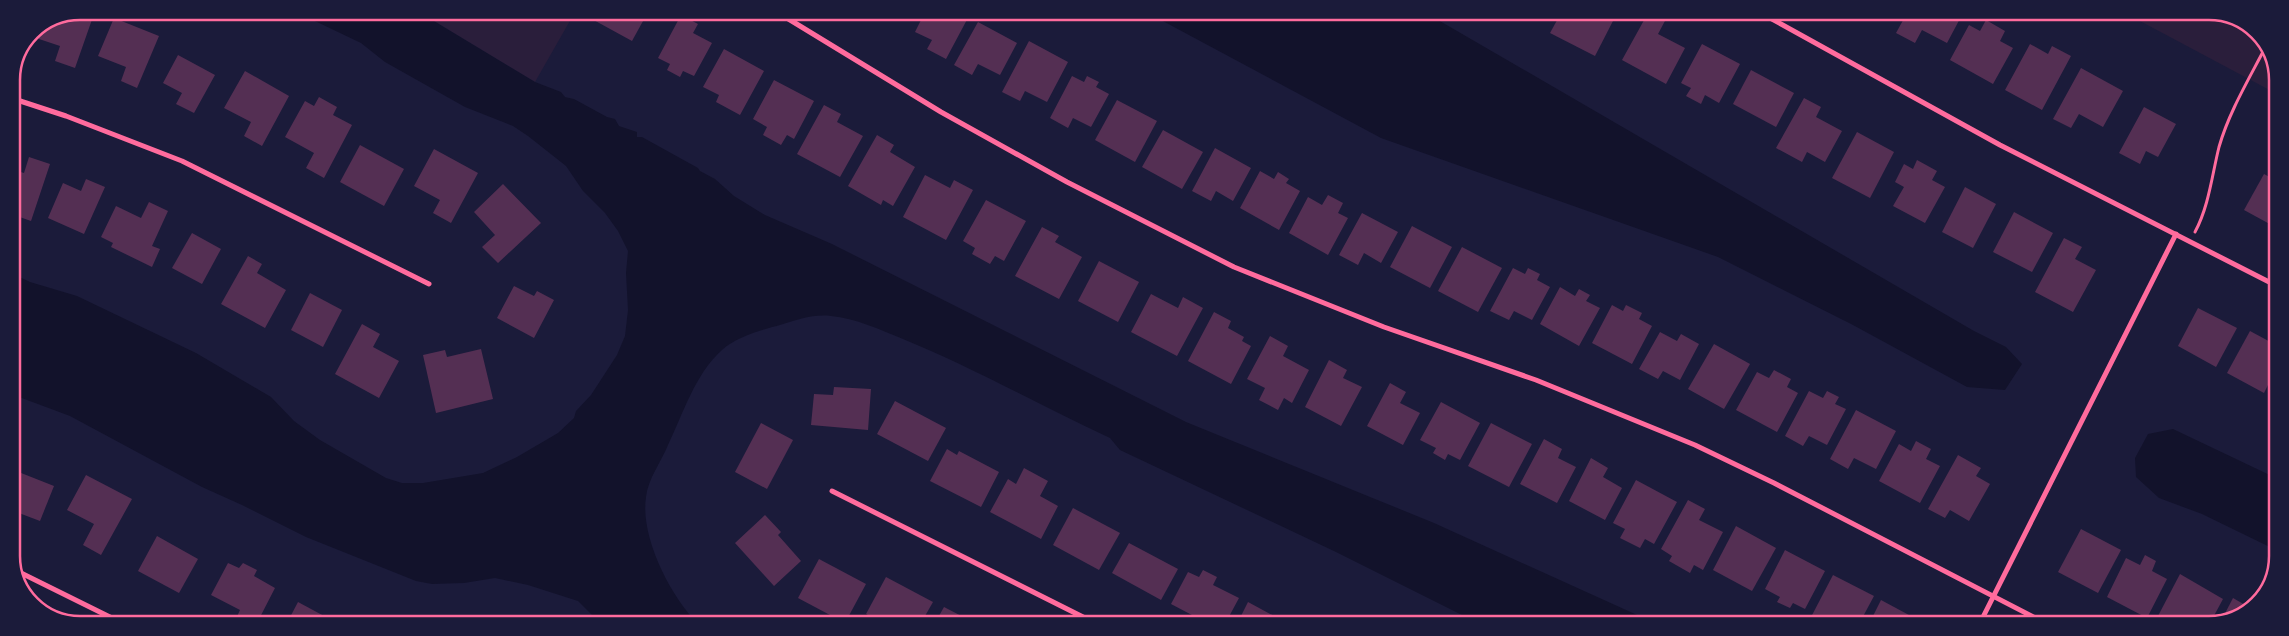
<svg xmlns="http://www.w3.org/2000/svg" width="2289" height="636" viewBox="0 0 2289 636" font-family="Karla,sans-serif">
<rect width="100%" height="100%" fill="#1b1b3a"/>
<g fill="#2a1e3b">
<path d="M 419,12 L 575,12 L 535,82 Z"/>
<path d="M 2125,13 L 2227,14 L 2261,35 L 2278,75 L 2277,94 Z"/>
</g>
<g fill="#12122b">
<path d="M 294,11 L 419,12 L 535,82 L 561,92 L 565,97 L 574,99 L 607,117 L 615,119 L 619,126 L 637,132 L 637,137 L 642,137 L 698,168 L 700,171 L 715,179 L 734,196 L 765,215 L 832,244 L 1186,422 L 1434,523 L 1657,624 L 1480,624 L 1336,552 L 1120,450 L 1110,438 C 1041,406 974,368 903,339 C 881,330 855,318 831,316 C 812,314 798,320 780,325 C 761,330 736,337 722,350 C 695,374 683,414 668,445 C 661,462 648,479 646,497 C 640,537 670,595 697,623 L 600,623 L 578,601 L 528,585 L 495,578 L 464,583 L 432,584 L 416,581 L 306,537 L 242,505 L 202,487 L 70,416 L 11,394 L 11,273 L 30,282 L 77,296 L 196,353 L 271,397 L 294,421 L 320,440 L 386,478 L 402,483 L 423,483 L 483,473 L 517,457 L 558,433 L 574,418 L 576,411 L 591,395 L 617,355 L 625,336 L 628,310 L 626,273 L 628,251 L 618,231 L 605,213 L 583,191 L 566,166 L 528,136 L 513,126 L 465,107 L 385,62 L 361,43 Z"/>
<path d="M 1146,12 L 1426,13 L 1974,331 L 2006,347 L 2022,364 L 2005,390 L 1967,387 L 1853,325 L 1718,257 L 1381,138 Z"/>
<path d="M 2173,429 L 2276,478 L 2276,550 L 2202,514 L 2159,498 L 2136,477 L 2135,458 L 2148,434 Z"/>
</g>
<g fill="#542f53">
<path d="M 80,11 L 95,11 L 75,68 L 55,61 L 60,46 L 33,37 L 35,30 Z"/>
<path d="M 593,12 L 648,12 L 632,41 L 590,18 Z"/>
<path d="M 866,12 L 886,12 L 882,20 Z"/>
<path d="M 893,12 L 915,12 L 910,21 Z"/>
<path d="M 925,12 L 966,12 L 970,14 L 946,59 L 927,49 L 932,40 L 915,32 Z"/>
<path d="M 1561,13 L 1602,13 L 1614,19 L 1595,56 L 1550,33 Z"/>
<path d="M 1648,13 L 1654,13 L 1666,19 L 1658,34 L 1685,48 L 1666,84 L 1622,60 Z"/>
<path d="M 1907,13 L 1963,13 L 1947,43 L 1922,30 L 1915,43 L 1896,33 Z"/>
<path d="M 681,15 L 698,24 L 693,33 L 712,43 L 694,76 L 683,71 L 680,77 L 667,70 L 670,64 L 658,58 Z"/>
<path d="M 114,18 L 159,36 L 137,88 L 121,81 L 126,67 L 98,56 Z"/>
<path d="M 1986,20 L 2005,31 L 2000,41 L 2013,48 L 1993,84 L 1950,60 L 1969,25 L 1980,31 Z"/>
<path d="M 978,22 L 1017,43 L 1000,75 L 978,64 L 972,75 L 954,65 Z"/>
<path d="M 1029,41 L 1068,62 L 1047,102 L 1025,91 L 1020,101 L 1002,92 Z"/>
<path d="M 1702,44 L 1740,64 L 1719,103 L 1705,95 L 1701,104 L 1686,96 L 1691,88 L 1681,83 Z"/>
<path d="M 2030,44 L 2048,54 L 2052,46 L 2071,56 L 2042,110 L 2005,90 Z"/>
<path d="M 724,49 L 764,71 L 740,115 L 716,102 L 719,95 L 703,87 Z"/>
<path d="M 178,55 L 215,75 L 194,113 L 176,104 L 182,93 L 163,83 Z"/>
<path d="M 2081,68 L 2123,91 L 2103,127 L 2079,114 L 2071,128 L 2053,119 Z"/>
<path d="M 1751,70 L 1794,93 L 1776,127 L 1733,104 Z"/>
<path d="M 245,71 L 289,96 L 262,146 L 244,136 L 251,122 L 224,108 Z"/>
<path d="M 1072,76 L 1084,82 L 1087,76 L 1099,82 L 1096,87 L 1109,94 L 1091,127 L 1073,118 L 1068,128 L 1050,118 Z"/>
<path d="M 774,80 L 814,101 L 794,139 L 787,135 L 781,145 L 763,135 L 767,127 L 753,119 Z"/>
<path d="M 319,97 L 337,107 L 333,115 L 352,125 L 324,178 L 306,168 L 314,153 L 285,137 L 305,101 L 314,106 Z"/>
<path d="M 1804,98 L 1821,107 L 1816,117 L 1842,131 L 1825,162 L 1807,152 L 1802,162 L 1776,148 Z"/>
<path d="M 1117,100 L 1157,121 L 1135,162 L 1095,140 Z"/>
<path d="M 824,105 L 841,114 L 837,122 L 863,136 L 840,177 L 797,154 Z"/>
<path d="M 2144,107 L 2176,124 L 2158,157 L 2146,151 L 2140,164 L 2119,153 Z"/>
<path d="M 1163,130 L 1203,152 L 1182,189 L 1142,167 Z"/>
<path d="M 1857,132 L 1894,152 L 1870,198 L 1832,178 Z"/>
<path d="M 877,135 L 894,145 L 890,152 L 915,167 L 893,206 L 883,200 L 881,205 L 848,186 Z"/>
<path d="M 360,145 L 404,169 L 384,206 L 340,182 Z"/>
<path d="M 1215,148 L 1251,168 L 1233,201 L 1216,191 L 1211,201 L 1192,191 Z"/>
<path d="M 434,149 L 478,173 L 451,223 L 433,213 L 440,200 L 414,186 Z"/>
<path d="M 29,157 L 50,164 L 31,221 L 11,214 L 11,169 L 24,173 Z"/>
<path d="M 1917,160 L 1937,171 L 1932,180 L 1945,187 L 1925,223 L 1893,206 L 1904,187 L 1895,182 L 1904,164 L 1913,169 Z"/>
<path d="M 1260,171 L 1274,179 L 1278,172 L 1289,179 L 1286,183 L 1300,191 L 1279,230 L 1240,208 Z"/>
<path d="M 2264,174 L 2277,181 L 2277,228 L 2244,210 Z"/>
<path d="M 925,175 L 950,188 L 954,180 L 973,190 L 946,240 L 903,217 Z"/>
<path d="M 86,179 L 105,187 L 84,234 L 48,218 L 63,183 L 81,191 Z"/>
<path d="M 503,184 L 541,223 L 498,263 L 482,247 L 495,235 L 474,212 Z"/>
<path d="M 1965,187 L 1996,204 L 1973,248 L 1942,232 Z"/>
<path d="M 1328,195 L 1343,203 L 1338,213 L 1348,218 L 1328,255 L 1289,233 L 1308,197 L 1322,205 Z"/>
<path d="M 986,200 L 1026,221 L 1004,261 L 995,256 L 990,264 L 972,254 L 975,248 L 963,241 Z"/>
<path d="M 149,202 L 168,211 L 152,246 L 160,249 L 152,267 L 111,247 L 113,243 L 101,237 L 116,206 L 141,218 Z"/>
<path d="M 2014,212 L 2053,233 L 2032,272 L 1993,252 Z"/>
<path d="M 1362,213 L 1398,232 L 1381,263 L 1364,253 L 1358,265 L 1339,255 Z"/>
<path d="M 1412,226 L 1452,247 L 1430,288 L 1390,267 Z"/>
<path d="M 1042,227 L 1059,236 L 1055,242 L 1082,257 L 1059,299 L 1015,276 Z"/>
<path d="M 192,233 L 221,249 L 202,284 L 172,268 Z"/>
<path d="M 2064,238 L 2082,247 L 2075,259 L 2096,270 L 2073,312 L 2035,292 Z"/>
<path d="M 1462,247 L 1502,268 L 1478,312 L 1438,291 Z"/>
<path d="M 248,256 L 262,264 L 257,273 L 286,290 L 265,328 L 221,304 Z"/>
<path d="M 1099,261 L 1139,282 L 1118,322 L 1078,301 Z"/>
<path d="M 1513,268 L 1525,274 L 1528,268 L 1540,274 L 1537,280 L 1550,287 L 1532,320 L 1514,311 L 1509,320 L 1490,311 Z"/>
<path d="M 514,286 L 534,296 L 537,291 L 554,300 L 534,338 L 497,318 Z"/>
<path d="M 1560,287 L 1575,296 L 1579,289 L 1590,295 L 1586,301 L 1600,308 L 1579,346 L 1540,324 Z"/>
<path d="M 310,293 L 342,310 L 323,347 L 291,330 Z"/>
<path d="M 1151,294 L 1178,308 L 1183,297 L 1203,308 L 1177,356 L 1131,332 Z"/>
<path d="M 1612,305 L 1623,311 L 1626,305 L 1642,313 L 1639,319 L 1652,326 L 1632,364 L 1592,343 Z"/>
<path d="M 2198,308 L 2237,328 L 2216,367 L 2178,346 Z"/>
<path d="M 1214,312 L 1231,321 L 1228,328 L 1244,337 L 1242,341 L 1251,346 L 1231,384 L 1188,361 Z"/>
<path d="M 362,324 L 380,334 L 373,347 L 399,361 L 379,398 L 335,374 Z"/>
<path d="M 2250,331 L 2276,345 L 2276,369 L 2264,393 L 2227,373 Z"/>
<path d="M 1660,332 L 1677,341 L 1681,334 L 1699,344 L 1680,380 L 1663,371 L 1658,379 L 1639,369 Z"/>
<path d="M 1270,336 L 1288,346 L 1283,356 L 1309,370 L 1292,403 L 1284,398 L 1278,410 L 1259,400 L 1265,388 L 1247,379 Z"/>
<path d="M 1714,344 L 1750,364 L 1724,409 L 1688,389 Z"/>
<path d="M 481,349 L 493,399 L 436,413 L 423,355 L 445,350 L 447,357 Z"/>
<path d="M 1329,360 L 1347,370 L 1343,378 L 1362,387 L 1341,426 L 1305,407 Z"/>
<path d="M 1774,370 L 1791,379 L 1787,387 L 1798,393 L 1777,432 L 1736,410 L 1757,372 L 1769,378 Z"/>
<path d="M 1390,383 L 1406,392 L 1400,403 L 1420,413 L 1403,445 L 1367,426 Z"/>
<path d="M 834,387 L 871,389 L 868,430 L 811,425 L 814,394 L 833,395 Z"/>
<path d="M 1809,391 L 1823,398 L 1827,391 L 1839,397 L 1835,404 L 1846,409 L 1827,445 L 1809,436 L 1803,446 L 1785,436 Z"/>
<path d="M 2276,396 L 2276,414 L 2269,410 Z"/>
<path d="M 895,401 L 946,428 L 928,461 L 877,434 Z"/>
<path d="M 1441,402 L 1480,423 L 1460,460 L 1448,454 L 1445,460 L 1433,453 L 1436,448 L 1420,440 Z"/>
<path d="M 1856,410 L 1896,431 L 1876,469 L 1854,458 L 1848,469 L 1830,459 Z"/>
<path d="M 761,423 L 793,440 L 767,489 L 735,472 Z"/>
<path d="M 1491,423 L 1532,444 L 1509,487 L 1468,466 Z"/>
<path d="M 1544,439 L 1562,449 L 1558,458 L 1576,467 L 1557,503 L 1520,484 Z"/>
<path d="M 1916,441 L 1931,449 L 1926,459 L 1940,466 L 1920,503 L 1879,481 L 1899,444 L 1911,451 Z"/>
<path d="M 947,449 L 957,455 L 959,451 L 999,472 L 981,507 L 930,481 Z"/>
<path d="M 1958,455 L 1981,468 L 1976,476 L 1990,484 L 1969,521 L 1950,510 L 1945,518 L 1928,509 Z"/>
<path d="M 1591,458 L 1608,468 L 1603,477 L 1622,488 L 1605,520 L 1569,501 Z"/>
<path d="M 1024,468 L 1048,481 L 1040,496 L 1058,506 L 1041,539 L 990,512 L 1008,479 L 1016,484 Z"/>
<path d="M 11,469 L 54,486 L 40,521 L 11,510 Z"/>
<path d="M 86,475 L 132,499 L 101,555 L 83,545 L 94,524 L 67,510 Z"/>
<path d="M 1636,480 L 1677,502 L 1654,544 L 1645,539 L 1640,548 L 1620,538 L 1625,529 L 1613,523 Z"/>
<path d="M 1688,500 L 1705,509 L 1699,520 L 1723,532 L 1703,570 L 1694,565 L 1690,573 L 1669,561 L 1672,556 L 1661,549 Z"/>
<path d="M 1073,508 L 1120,533 L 1099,570 L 1053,545 Z"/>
<path d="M 765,515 L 781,532 L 778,535 L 801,561 L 774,586 L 735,543 Z"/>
<path d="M 1736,526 L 1776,548 L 1752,591 L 1713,570 Z"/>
<path d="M 2081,529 L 2121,550 L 2098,593 L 2058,572 Z"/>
<path d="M 157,536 L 198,559 L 179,593 L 138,571 Z"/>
<path d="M 1129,543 L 1178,569 L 1161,600 L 1112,573 Z"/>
<path d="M 1785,550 L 1825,571 L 1805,609 L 1793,603 L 1790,608 L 1777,602 L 1780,597 L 1765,589 Z"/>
<path d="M 2145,555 L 2156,561 L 2152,571 L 2167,579 L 2147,618 L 2107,597 L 2126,558 L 2140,565 Z"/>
<path d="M 819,559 L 866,584 L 845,623 L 798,598 Z"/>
<path d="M 228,563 L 239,568 L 243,563 L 257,570 L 254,576 L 275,588 L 257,623 L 234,623 L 240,610 L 211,595 Z"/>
<path d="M 1203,570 L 1217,577 L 1213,585 L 1239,598 L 1225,624 L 1209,624 L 1171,604 L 1188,572 L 1199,577 Z"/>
<path d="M 2180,574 L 2223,599 L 2209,625 L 2175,625 L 2158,616 Z"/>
<path d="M 1833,575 L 1874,596 L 1859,624 L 1820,624 L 1810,619 Z"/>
<path d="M 886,577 L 933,602 L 921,623 L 883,623 L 866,614 Z"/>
<path d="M 2233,598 L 2252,609 L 2221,621 Z"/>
<path d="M 1881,600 L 1922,622 L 1920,624 L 1869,624 Z"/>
<path d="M 298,602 L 337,623 L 287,623 Z"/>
<path d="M 1248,602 L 1289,624 L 1237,624 Z"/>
<path d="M 944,607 L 975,623 L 935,623 Z"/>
</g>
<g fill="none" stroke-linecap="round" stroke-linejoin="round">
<path stroke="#ff6b9d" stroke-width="3" d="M 2195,232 C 2209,206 2212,175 2219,147 C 2229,112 2249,79 2266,46"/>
<g stroke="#ff6b9d" stroke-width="5">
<path d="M 777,12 L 941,112 L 1067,182 L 1234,267 L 1384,327 L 1536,380 L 1695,445 L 1774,483 L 2049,625"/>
<path d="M 1761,13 L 2000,145 L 2277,286"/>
<path d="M 11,98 L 66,116 L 182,161 L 429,284"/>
<path d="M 832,491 L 1097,624"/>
<path d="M 15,570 L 122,623"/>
<path d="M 1979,625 L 2176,234"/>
</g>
</g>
<path d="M0 0H2289V636H0ZM80 20H2209A60 60 0 0 1 2269 80V556A60 60 0 0 1 2209 616H80A60 60 0 0 1 20 556V80A60 60 0 0 1 80 20Z" fill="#1b1b3a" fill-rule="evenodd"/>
<path fill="none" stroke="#ff6b9d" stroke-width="2.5" d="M80 20H2209A60 60 0 0 1 2269 80V556A60 60 0 0 1 2209 616H80A60 60 0 0 1 20 556V80A60 60 0 0 1 80 20Z"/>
</svg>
